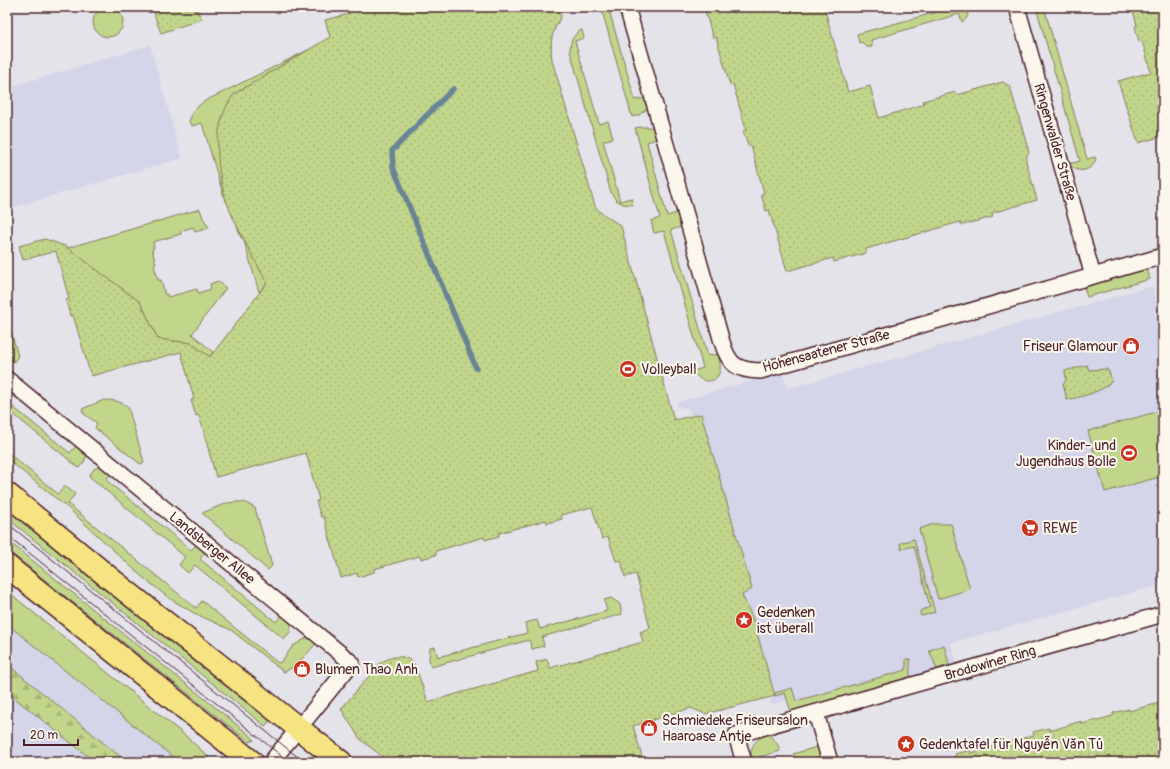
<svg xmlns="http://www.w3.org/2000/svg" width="1170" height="769" viewBox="0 0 1170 769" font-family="Pangolin,sans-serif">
<defs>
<pattern id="forest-firs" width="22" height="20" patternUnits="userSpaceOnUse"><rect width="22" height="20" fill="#c1d68b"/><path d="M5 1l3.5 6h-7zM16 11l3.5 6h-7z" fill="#a7b778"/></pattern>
<pattern id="park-dots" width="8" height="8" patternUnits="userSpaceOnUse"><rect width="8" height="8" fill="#c1d68b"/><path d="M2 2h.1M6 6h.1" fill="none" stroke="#a7b778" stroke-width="1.8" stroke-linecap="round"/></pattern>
</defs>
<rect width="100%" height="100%" fill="#e4e3ea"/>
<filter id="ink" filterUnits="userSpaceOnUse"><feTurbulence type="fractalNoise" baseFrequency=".025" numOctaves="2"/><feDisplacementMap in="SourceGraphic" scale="8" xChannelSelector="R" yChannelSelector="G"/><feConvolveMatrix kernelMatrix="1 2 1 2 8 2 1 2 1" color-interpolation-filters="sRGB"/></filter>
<g filter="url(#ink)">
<g fill="#d4d5e9">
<path d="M 150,45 L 182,158 L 11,208 L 7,193 L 7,88 Z"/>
<path d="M 1152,286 L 1163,323 L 1163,584 L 951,643 L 957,663 L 791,712 L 787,700 L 772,705 L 689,409 L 677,406 L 678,402 L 782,372 L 787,389 Z"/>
<path d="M 7,624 L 89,690 L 179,762 L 127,762 L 7,664 Z"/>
<path d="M 7,692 L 54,728 L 95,762 L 7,762 Z"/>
</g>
<g fill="#c1d68b" stroke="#867a5b">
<circle cx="108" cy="22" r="15"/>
<path d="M 601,7 L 608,7 L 635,100 L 645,98 L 648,108 L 639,115 L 632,117 Z"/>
<path d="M 955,7 L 970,7 L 971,11 L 968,12 C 968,17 966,20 962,22 L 959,14 L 871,40 L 872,47 L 866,47 L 862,42 L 859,43 L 857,34 Z"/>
<path d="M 1036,7 L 1044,7 L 1087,159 L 1095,157 L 1096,159 C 1092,172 1077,174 1069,164 L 1080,161 Z"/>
<path d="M 582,30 L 584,38 L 575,41 L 599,124 L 608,121 L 613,138 L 603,141 L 620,201 L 631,198 L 633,205 L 623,204 L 616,200 L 611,193 L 570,51 C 570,41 573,34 582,30 Z"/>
<path d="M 308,50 L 234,94 L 221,176 L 227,201 L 225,201 L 202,123 L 192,126 L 189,122 L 193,111 L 203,102 Z"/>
<path d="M 641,127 L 654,127 L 656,139 L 647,142 L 667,216 L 677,213 L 681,227 L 671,230 L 708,356 L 718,354 C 719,359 721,365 720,370 C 717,386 699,383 693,371 L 703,368 L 664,231 L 654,233 L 651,221 L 660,218 L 635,128 Z"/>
<path d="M 200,209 L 203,218 L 209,228 L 195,232 L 193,227 L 181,231 L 181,234 L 153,242 L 154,248 L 152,249 L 156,264 L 154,265 L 158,280 L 161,280 L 165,295 L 167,294 L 168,297 L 197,289 L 198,293 L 211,289 L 210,284 L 218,281 L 226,288 L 192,334 L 213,352 L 209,357 L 191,343 L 158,339 L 140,302 L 67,248 Z"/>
<path d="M 236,223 L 267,283 L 259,292 L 243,238 L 241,238 Z"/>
<path d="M 1147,269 L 1150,279 L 1087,297 L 1084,287 Z"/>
<path d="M 7,317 L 18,356 L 14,362 L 7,357 Z"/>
<path d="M 104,400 C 113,400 121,401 128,407 L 144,462 L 143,464 L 139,463 L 95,428 L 97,423 L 84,414 L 82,409 Z"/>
<path d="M 7,402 L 70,453 L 76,446 L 87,455 L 84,462 L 79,468 L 7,409 Z"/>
<path d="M 1163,410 L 1163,476 L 1105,492 L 1088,431 Z"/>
<path d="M 7,452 L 58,494 L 65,486 L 75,494 L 68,504 L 196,608 L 202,601 L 278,663 L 281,662 L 293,646 L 310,636 L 317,642 C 309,652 296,667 284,672 L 231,630 L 194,613 L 169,598 L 140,575 L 68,508 L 7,459 Z"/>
<path d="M 102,464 L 111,473 L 106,480 L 191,550 L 197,544 L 206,551 L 200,559 L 276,622 L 283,614 L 292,622 L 290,632 L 284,639 L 195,565 L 188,573 L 179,565 L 185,557 L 89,476 L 94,469 Z"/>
<path d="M 236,502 L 244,502 L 255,508 L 272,566 L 268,570 L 202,513 L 227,503 Z"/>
<path d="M 7,509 L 268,719 L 269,722 L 265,726 L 7,518 Z"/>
<path d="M 934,524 L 951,524 L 970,589 L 938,599 L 919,529 Z"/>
<path d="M 914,539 L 935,612 L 922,616 L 920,615 L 920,611 L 930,607 L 914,546 L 901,549 L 900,543 Z"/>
<path d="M 7,540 L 251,736 L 254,740 L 249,742 L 7,550 Z"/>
<path d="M 7,591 L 187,737 L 214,762 L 179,762 L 7,624 Z"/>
<path d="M 611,598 L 620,604 L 622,614 L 542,637 L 544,646 L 532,649 L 529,640 L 431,667 L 429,659 L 430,648 L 435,647 L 438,657 L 527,633 L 525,623 L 537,620 L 540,629 L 607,611 L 604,600 Z"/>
<path d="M 944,645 L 949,665 L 937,669 L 929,650 Z"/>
<path d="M 906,659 L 910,659 L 910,677 L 791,712 L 785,693 L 775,696 L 775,693 L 792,688 L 796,701 L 906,670 Z"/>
<path d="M 769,734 L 778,745 L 780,751 L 756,758 L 751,756 C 750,744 759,737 769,734 Z"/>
<path d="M 820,746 L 822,756 L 812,759 L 813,762 L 806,762 L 805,760 L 796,762 L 793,754 Z"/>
</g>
<path fill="url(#forest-firs)" stroke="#867a5b" d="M 7,664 L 127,762 L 95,762 L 7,692 Z"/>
<g fill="url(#park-dots)" stroke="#867a5b">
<path d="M 154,7 L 195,7 L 202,19 L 161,33 L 155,17 Z"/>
<path d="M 347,7 L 559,7 L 561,17 C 551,33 550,42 552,60 L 595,206 L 600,212 L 621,226 L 674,420 L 701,414 L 752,589 L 742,595 L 753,619 L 775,696 L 705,714 L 691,708 L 633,726 L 643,760 L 638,762 L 389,762 L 360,739 L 341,709 C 350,698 360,687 369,676 C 373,671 377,665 382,662 C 393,655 407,654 415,665 L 428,702 L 538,671 L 536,662 L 547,659 L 550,668 L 643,642 L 640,632 L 650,628 L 636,574 L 625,577 L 621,560 L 616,561 L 608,537 L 602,539 L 592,507 L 561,515 L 562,519 L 547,523 L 546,520 L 499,533 L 499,536 L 485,540 L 484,537 L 436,551 L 436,555 L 421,559 L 420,556 L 374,569 L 374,572 L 358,577 L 357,573 L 341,578 L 324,517 L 321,517 L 316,501 L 319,500 L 306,453 L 216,477 L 199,415 L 196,416 L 191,400 L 194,399 L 181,352 L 91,376 L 73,315 L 70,316 L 66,300 L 69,299 L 56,251 L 23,260 L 19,246 L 45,239 L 65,246 L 140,302 L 158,339 L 191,343 L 210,357 L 267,283 C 256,262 244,241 234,220 C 217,184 208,128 234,94 L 330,37 L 325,20 L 349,14 Z"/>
<path d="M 704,7 L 824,7 L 848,92 L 870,86 L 879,118 L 924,104 L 923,101 L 955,92 L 957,95 L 1003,82 L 1010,87 L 1029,152 L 1026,158 L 1026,161 L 1037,200 L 992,213 L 993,217 L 962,225 L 960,222 L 866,249 L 866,253 L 834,262 L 833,258 L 787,271 L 769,210 L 766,211 L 761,194 L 764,193 L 751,146 L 748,146 L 743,131 L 746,130 L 733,84 L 730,85 L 716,37 L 713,38 Z"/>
<path d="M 1132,7 L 1163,7 L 1163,136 L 1138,143 L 1118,81 L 1151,72 L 1142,41 L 1139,42 L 1135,26 L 1137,25 Z"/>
<path d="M 1087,365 L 1089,370 L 1107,369 L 1109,372 L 1112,381 C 1103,392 1080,397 1067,400 L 1063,384 L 1066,381 L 1065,371 Z"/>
<path d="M 1163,702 L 1163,762 L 939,762 L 956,757 L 955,754 L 970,750 L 971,753 L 1034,735 L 1033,732 L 1049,728 L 1050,731 L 1081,721 L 1082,724 L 1113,716 L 1113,713 L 1129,709 L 1129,711 Z"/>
</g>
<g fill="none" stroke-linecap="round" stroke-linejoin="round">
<path stroke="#698496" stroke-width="5.5" d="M 453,89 L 423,119 L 392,151 L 393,167 L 476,368"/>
<defs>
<g id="minor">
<path d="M 627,7 L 722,342 C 729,365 736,370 760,371 L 1163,256"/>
<path d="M 1017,7 L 1093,276"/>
<path d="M 7,379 L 352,663 L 271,762"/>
<path d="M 816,713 L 830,762"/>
<path d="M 744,762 L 736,735 L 1163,614"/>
</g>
<g id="primary">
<path d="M 7,494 L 112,580 L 341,762"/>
<path d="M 7,566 L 252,762"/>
</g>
</defs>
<use href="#minor" stroke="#4a1f2b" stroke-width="18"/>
<use href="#primary" stroke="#4a1f2b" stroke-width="25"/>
<use href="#minor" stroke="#fbf7ec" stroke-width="15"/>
<use href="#primary" stroke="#f6e381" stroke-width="22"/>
<g stroke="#4a1f2b" stroke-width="1">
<path d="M 7,523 L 304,762"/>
<path d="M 7,535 L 289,762"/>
</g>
</g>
</g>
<defs>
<symbol id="shop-disc" viewBox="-11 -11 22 22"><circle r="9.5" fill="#c8321e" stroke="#fbf7ec"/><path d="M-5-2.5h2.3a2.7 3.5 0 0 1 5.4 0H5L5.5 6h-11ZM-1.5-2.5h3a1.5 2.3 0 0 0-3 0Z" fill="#fff"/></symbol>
<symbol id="stadium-disc" viewBox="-11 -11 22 22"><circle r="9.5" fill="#c8321e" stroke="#fbf7ec"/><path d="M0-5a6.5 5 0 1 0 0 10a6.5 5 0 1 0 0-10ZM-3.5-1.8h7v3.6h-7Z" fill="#fff"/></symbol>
<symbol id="supermarket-disc" viewBox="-11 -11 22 22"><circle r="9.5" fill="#c8321e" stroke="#fbf7ec"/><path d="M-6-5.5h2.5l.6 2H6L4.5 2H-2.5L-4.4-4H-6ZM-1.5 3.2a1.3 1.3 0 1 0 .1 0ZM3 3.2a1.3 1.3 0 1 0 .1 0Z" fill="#fff"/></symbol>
<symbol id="sight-disc" viewBox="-11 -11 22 22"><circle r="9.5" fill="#c8321e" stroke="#fbf7ec"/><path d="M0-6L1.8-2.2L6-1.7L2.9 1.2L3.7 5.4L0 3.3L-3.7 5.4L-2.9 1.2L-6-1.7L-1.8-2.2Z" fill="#fff"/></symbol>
</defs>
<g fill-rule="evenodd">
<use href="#shop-disc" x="1121" y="336" width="20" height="20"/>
<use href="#stadium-disc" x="618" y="359" width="20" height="20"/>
<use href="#stadium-disc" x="1119" y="443" width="20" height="20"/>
<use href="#supermarket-disc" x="1020" y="518" width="20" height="20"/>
<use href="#sight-disc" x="734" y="610" width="20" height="20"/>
<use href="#shop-disc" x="292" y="659" width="20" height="20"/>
<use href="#shop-disc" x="639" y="718" width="20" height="20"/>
<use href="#sight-disc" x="896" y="734" width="20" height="20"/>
</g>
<g text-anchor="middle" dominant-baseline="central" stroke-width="4" stroke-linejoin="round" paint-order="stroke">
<g font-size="14" fill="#4a1f2b" stroke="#fbf7ec">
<text transform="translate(1055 142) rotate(74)">Ringenwalder Straße</text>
<text transform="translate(826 351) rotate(-15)">Hohensaatener Straße</text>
<text transform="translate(212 548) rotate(39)">Landsberger Allee</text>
<text transform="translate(990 663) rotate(-16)">Brodowiner Ring</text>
</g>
<g font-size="14" fill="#4a1f2b" stroke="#fbf7ec" text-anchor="start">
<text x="1118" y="346" text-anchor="end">Friseur Glamour</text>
<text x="641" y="369">Volleyball</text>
<text x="1116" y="445" text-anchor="end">Kinder- und<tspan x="1116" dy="16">Jugendhaus Bolle</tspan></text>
<text x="1043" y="528">REWE</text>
<text x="757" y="612">Gedenken<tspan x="757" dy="16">ist überall</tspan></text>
<text x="315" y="669">Blumen Thao Anh</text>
<text x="662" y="720">Schmiedeke Friseursalon<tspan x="662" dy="16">Haaroase Antje</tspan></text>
<text x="919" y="744">Gedenktafel für Nguyễn Văn Tú</text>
</g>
</g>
<rect width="1170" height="769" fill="none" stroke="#fbf7ec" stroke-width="24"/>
<rect x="12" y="12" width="1146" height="745" fill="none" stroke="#4a1f2b" stroke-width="1.5" filter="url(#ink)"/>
<path d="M24 739v6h54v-6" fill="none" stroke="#4a1f2b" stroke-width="2"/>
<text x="30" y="739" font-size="12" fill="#4a1f2b" stroke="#fbf7ec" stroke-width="3" paint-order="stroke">20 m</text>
</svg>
